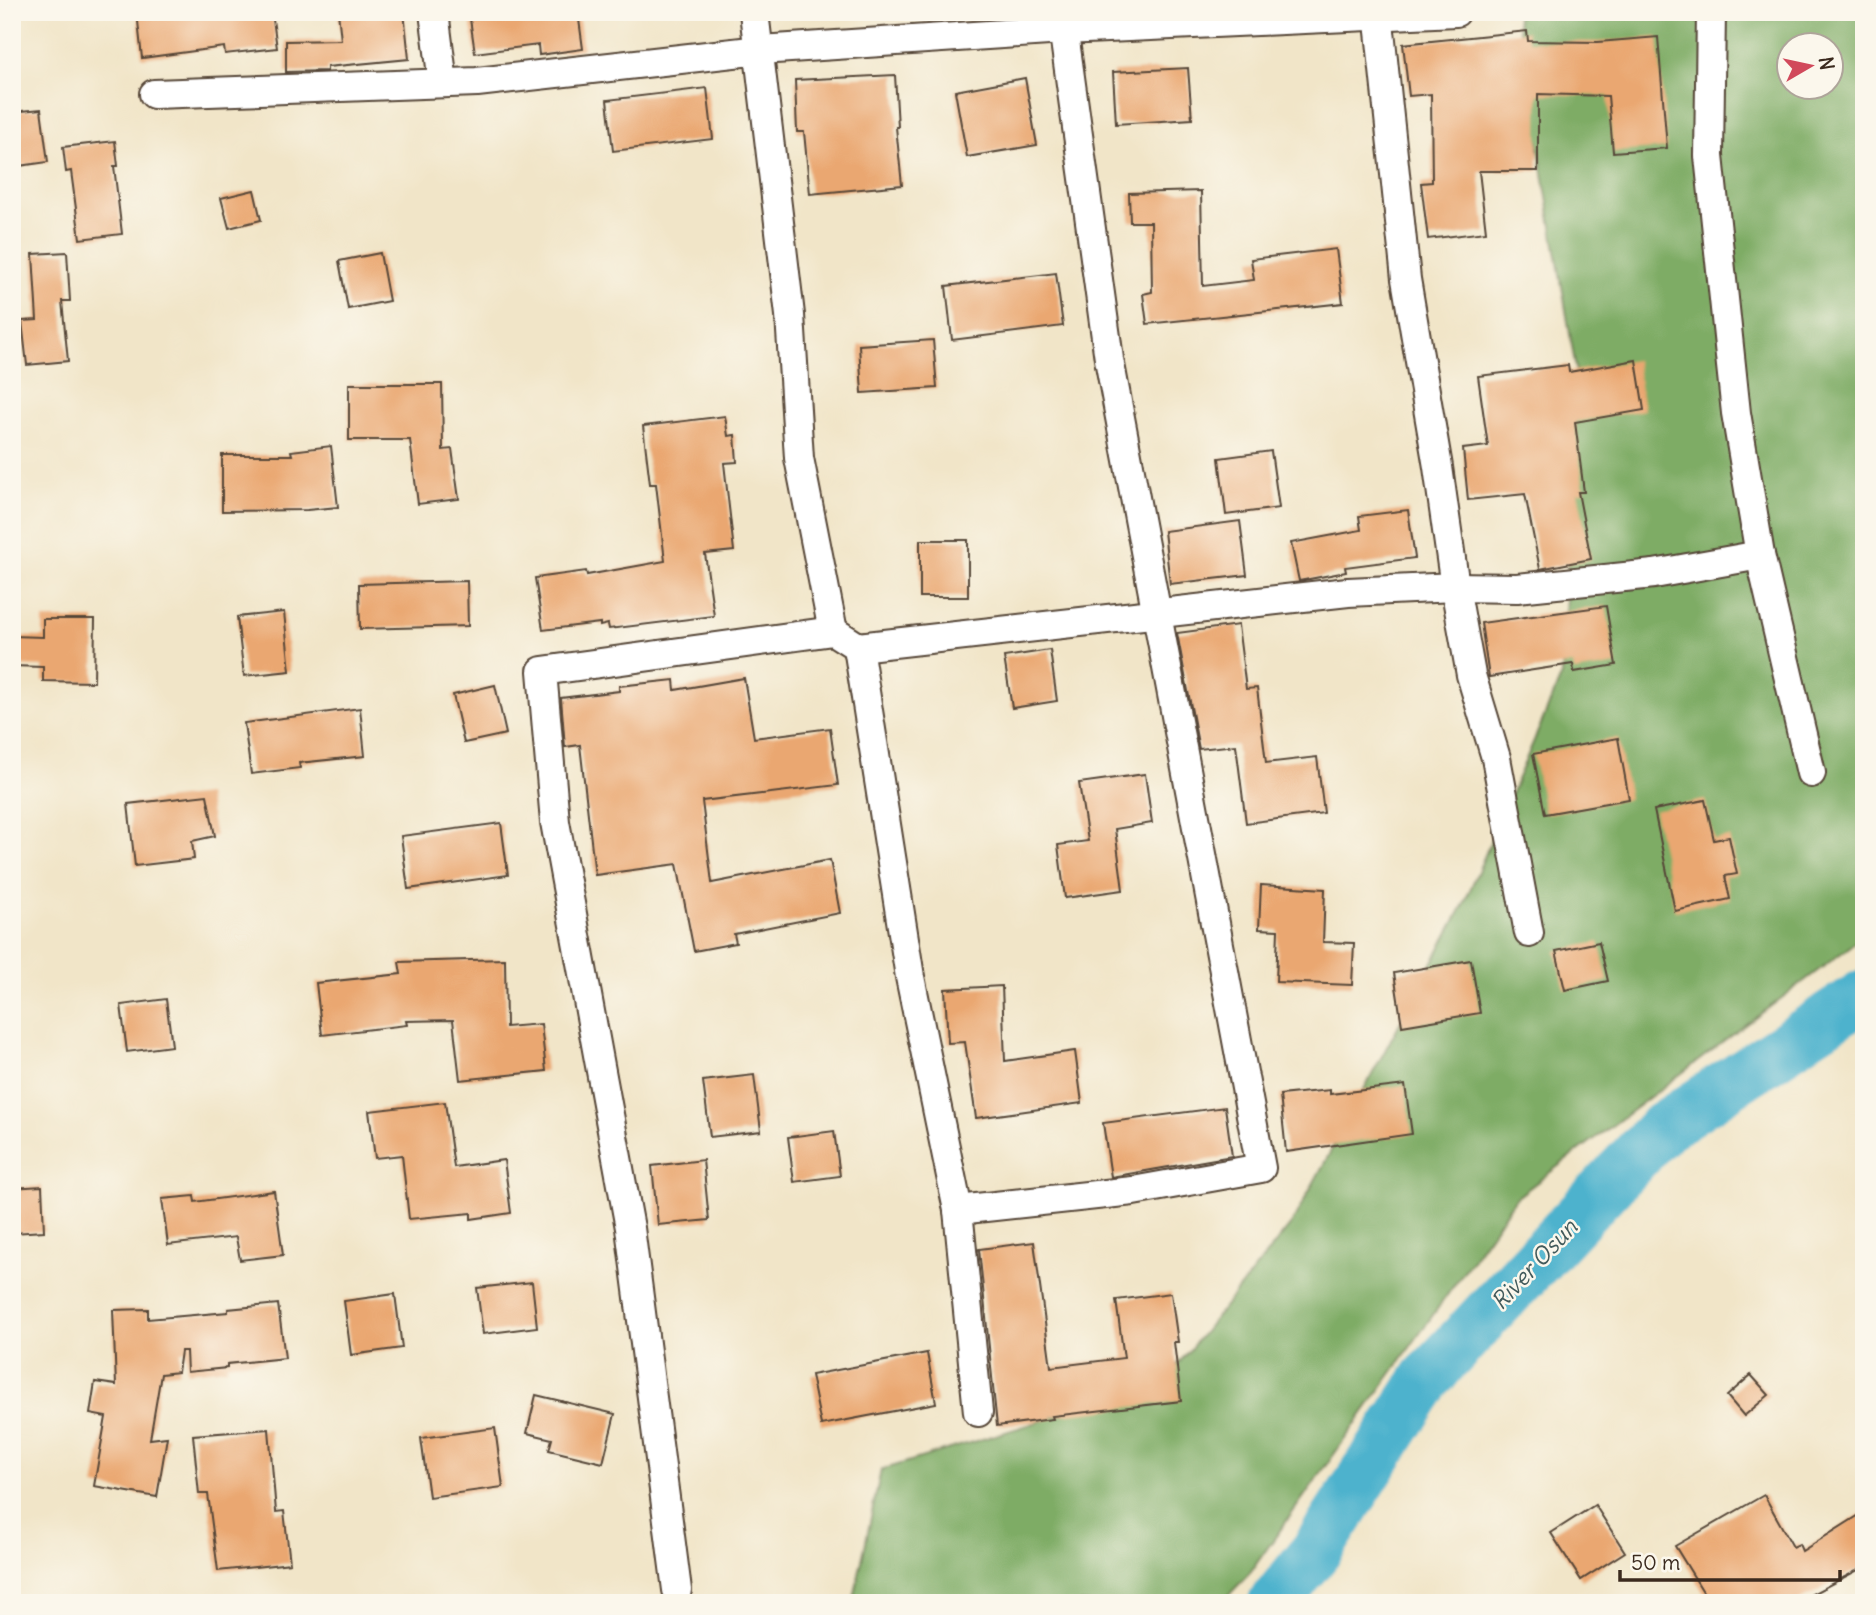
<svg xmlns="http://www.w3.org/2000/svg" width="1876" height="1615" viewBox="0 0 1876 1615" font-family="Delius,sans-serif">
<rect width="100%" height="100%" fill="#fbf7ec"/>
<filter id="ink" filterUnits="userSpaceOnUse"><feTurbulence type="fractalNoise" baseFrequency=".0143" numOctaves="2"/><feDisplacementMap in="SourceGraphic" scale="14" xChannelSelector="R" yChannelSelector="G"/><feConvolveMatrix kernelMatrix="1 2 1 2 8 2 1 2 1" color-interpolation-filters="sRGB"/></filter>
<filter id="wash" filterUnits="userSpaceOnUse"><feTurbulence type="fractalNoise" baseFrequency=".00686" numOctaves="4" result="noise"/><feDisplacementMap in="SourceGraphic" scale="28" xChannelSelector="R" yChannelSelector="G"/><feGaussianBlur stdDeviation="1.57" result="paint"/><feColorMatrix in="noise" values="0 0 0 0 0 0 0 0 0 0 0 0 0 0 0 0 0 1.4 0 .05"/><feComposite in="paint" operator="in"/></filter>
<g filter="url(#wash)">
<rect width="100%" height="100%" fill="#f1e5c8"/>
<path fill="#7eac65" stroke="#5c6b42" stroke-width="2" fill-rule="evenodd" d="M 1516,12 L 1864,12 L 1864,936 L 1516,1198 L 1249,1574 L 1221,1603 L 853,1603 L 881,1470 L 1162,1384 L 1292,1223 L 1464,904 L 1562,675 L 1577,376 ZM 1788,46 L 1830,46 L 1830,88 L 1788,88 Z"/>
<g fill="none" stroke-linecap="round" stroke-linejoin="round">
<path stroke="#4eb2cd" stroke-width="52" d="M 1274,1603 L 1316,1551 L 1427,1378 L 1662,1128 L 1864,995"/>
</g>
<g id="blocks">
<g fill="#eaa771">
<path d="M 137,12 L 272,12 L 277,48 L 225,54 L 224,47 L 142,58 Z"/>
<path d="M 338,12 L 404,12 L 409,59 L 327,67 L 327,71 L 286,72 L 286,41 L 341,40 Z"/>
<path d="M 469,12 L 578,12 L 583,49 L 539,55 L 538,45 L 475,53 Z"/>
<path d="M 1527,31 L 1528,41 L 1598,42 L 1658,37 L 1667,148 L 1613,152 L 1608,96 L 1538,94 L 1538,171 L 1479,171 L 1486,232 L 1428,239 L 1421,183 L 1432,182 L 1431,94 L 1409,96 L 1403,44 Z"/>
<path d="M 1188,68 L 1192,119 L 1116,124 L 1113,72 Z"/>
<path d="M 895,75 L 898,127 L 896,127 L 902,185 L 810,194 L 804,132 L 797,132 L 795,80 Z"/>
<path d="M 1025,78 L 1037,145 L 967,157 L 955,91 Z"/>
<path d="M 707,88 L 713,139 L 613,151 L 607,100 Z"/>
<path d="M 41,109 L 48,162 L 12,167 L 12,112 Z"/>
<path d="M 115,141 L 118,166 L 114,166 L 122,234 L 80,239 L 71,171 L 66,172 L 63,147 Z"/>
<path d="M 254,190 L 261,220 L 229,228 L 221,198 Z"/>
<path d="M 1201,191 L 1203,286 L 1254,280 L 1251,259 L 1336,249 L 1343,303 L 1147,324 L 1143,294 L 1152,292 L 1151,222 L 1130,222 L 1129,193 Z"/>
<path d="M 67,252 L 70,301 L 62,301 L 68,361 L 27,365 L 22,321 L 37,320 L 33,254 Z"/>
<path d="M 380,253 L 389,301 L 348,309 L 339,261 Z"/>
<path d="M 1056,273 L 1063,326 L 952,340 L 946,286 Z"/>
<path d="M 933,340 L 937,388 L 862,393 L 859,345 Z"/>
<path d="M 1636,360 L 1644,410 L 1575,422 L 1584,492 L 1578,492 L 1591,559 L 1540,569 L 1525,494 L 1468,500 L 1463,449 L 1488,446 L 1478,376 L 1568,365 L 1569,372 Z"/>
<path d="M 349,384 L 442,384 L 443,450 L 452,449 L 459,499 L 418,504 L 410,440 L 349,440 Z"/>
<path d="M 725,416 L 728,436 L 735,435 L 737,462 L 724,463 L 734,551 L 705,554 L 714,616 L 609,629 L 608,624 L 600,626 L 600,623 L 543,630 L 535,578 L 586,571 L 587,575 L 665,561 L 656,484 L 650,484 L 643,426 Z"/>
<path d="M 331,446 L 338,507 L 307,510 L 222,511 L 222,455 L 292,455 L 291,451 Z"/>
<path d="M 1271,451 L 1279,508 L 1226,515 L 1219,458 Z"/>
<path d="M 1408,510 L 1415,558 L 1345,567 L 1346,572 L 1299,581 L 1291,543 L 1361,530 L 1359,516 Z"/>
<path d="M 1240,521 L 1247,575 L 1170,584 L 1164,531 Z"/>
<rect x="920" y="540" width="48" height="57"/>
<path d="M 467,581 L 468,626 L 360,629 L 359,584 Z"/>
<path d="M 1606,606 L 1616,665 L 1574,672 L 1573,664 L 1489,677 L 1481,623 Z"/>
<path d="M 284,612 L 290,671 L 244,676 L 237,617 Z"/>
<path d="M 43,619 L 95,619 L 94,682 L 43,681 L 43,667 L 12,666 L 12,636 L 43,637 Z"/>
<path d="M 1238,625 L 1246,689 L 1257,688 L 1266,763 L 1317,757 L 1324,813 L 1246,823 L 1236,745 L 1199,749 L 1177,633 Z"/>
<path d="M 1050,650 L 1057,701 L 1012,708 L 1004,657 Z"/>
<path d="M 744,678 L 754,738 L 830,728 L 838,785 L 702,801 L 712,883 L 830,860 L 840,913 L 734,934 L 736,943 L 694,951 L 677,864 L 595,875 L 580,745 L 565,747 L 561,698 L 619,691 L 619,686 L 674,680 L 675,690 Z"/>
<path d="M 495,685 L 506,734 L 464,743 L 453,695 Z"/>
<path d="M 360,708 L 365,756 L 299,763 L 300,768 L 251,774 L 244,723 Z"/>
<path d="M 1618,738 L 1629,799 L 1545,814 L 1533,754 Z"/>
<path d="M 1145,774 L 1152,823 L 1115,829 L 1123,890 L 1065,898 L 1058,845 L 1088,841 L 1079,783 Z"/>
<path d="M 207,795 L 215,836 L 192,841 L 194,859 L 135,866 L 128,804 Z"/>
<path d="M 1705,800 L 1714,840 L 1729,837 L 1737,874 L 1725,876 L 1730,899 L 1675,911 L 1654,810 Z"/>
<path d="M 501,823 L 508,875 L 408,889 L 401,836 Z"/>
<path d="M 1261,885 L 1325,889 L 1323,942 L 1354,943 L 1352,985 L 1276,982 L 1278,930 L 1259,929 Z"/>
<path d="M 1599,942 L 1608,981 L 1565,990 L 1556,951 Z"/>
<path d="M 505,959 L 506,1027 L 541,1024 L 546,1071 L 460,1080 L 453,1020 L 406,1021 L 407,1025 L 322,1035 L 316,983 L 401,974 L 399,962 Z"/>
<path d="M 1471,960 L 1480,1013 L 1402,1026 L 1394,973 Z"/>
<path d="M 1002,986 L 1005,1061 L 1075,1051 L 1082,1103 L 976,1118 L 965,1042 L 948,1043 L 945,989 Z"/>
<path d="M 166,999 L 172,1046 L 127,1052 L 121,1005 Z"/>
<path d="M 754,1075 L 761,1131 L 710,1137 L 703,1081 Z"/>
<path d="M 1405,1085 L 1412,1134 L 1286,1152 L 1280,1095 L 1330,1090 L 1330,1094 Z"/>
<path d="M 445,1102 L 454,1167 L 504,1160 L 511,1213 L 471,1219 L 471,1213 L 409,1219 L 402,1155 L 375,1158 L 369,1111 Z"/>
<path d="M 1225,1107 L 1232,1156 L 1111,1177 L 1103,1123 Z"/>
<path d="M 834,1131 L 840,1176 L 794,1182 L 788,1137 Z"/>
<path d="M 703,1160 L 709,1220 L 658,1225 L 652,1166 Z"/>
<path d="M 42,1186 L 44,1231 L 13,1233 L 12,1188 Z"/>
<path d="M 274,1191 L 283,1255 L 240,1260 L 236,1237 L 168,1245 L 162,1199 L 194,1196 L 195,1202 Z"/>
<path d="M 1034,1242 L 1051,1367 L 1124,1358 L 1116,1300 L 1171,1293 L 1178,1342 L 1174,1342 L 1181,1401 L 1052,1416 L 1053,1419 L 997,1426 L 979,1249 Z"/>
<path d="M 532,1282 L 537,1327 L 483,1334 L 477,1288 Z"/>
<path d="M 395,1294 L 402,1348 L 351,1355 L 344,1301 Z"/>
<path d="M 278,1304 L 285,1358 L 227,1364 L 227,1368 L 187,1372 L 186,1351 L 181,1351 L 178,1372 L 161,1374 L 150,1439 L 167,1437 L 157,1497 L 94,1486 L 106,1417 L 90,1414 L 95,1382 L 116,1385 L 113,1310 L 148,1309 L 148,1319 L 228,1312 L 228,1309 Z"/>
<path d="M 927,1353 L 936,1403 L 821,1425 L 811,1375 Z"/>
<path d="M 1751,1375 L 1769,1395 L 1744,1416 L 1727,1396 Z"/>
<path d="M 536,1395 L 615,1414 L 603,1463 L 549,1450 L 552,1439 L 527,1433 Z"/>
<path d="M 495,1428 L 503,1487 L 429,1497 L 421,1438 Z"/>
<path d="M 269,1429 L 276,1512 L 284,1511 L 290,1563 L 218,1571 L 208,1494 L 199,1494 L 193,1435 Z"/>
<path d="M 1764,1495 L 1793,1547 L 1799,1544 L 1802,1551 L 1864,1512 L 1864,1567 L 1795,1603 L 1710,1603 L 1675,1546 Z"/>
<path d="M 1595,1505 L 1625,1552 L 1581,1580 L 1551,1533 Z"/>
</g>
</g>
</g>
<g filter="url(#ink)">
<use href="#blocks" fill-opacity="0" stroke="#564638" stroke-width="2"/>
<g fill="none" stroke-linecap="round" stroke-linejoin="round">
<defs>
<g id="street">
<path d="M 434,12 L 443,83"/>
<path d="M 754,12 L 790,315 L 799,458 L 833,631"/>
<path d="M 1378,12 L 1406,279 L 1438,467 L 1455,587 L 1471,675 L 1496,758 L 1529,933"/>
<path d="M 1711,12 L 1709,156 L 1736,413 L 1760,555 L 1811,773"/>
<path d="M 154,94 L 477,82 L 760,50 L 1064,30 L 1456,12"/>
<path d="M 858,647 L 1348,592 L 1455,587 L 1517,588 L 1654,574 L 1760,555"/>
<path d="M 958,1210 L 1133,1191 L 1261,1168 L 1109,359 L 1061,12"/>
<path d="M 677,1590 L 630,1228 L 555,822 L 542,671 L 833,631 L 858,647 L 910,977 L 958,1210 L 978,1412"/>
</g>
</defs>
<use href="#street" stroke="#564638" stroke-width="32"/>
<use href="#street" stroke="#fff" stroke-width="28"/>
</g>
</g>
<g text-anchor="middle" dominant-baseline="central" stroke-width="5" stroke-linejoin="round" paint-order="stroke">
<g font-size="23" font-style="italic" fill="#425a5b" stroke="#fbf7ec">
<text transform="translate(1534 1264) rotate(-47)">River Osun</text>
</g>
</g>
<rect width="1876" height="1615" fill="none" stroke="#fbf7ec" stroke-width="42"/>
<g transform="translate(1810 66) rotate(81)"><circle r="33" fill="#fbf7ec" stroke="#aea59a" stroke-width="2"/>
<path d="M0-5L12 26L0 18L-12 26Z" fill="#d1495b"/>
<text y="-10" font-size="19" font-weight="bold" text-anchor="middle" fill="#3b2a1e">N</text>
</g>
<path d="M1620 1570v10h220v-10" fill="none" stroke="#3b2a1e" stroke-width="3.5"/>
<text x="1631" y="1570" font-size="21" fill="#3b2a1e" stroke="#fbf7ec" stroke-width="5" paint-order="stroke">50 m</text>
</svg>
